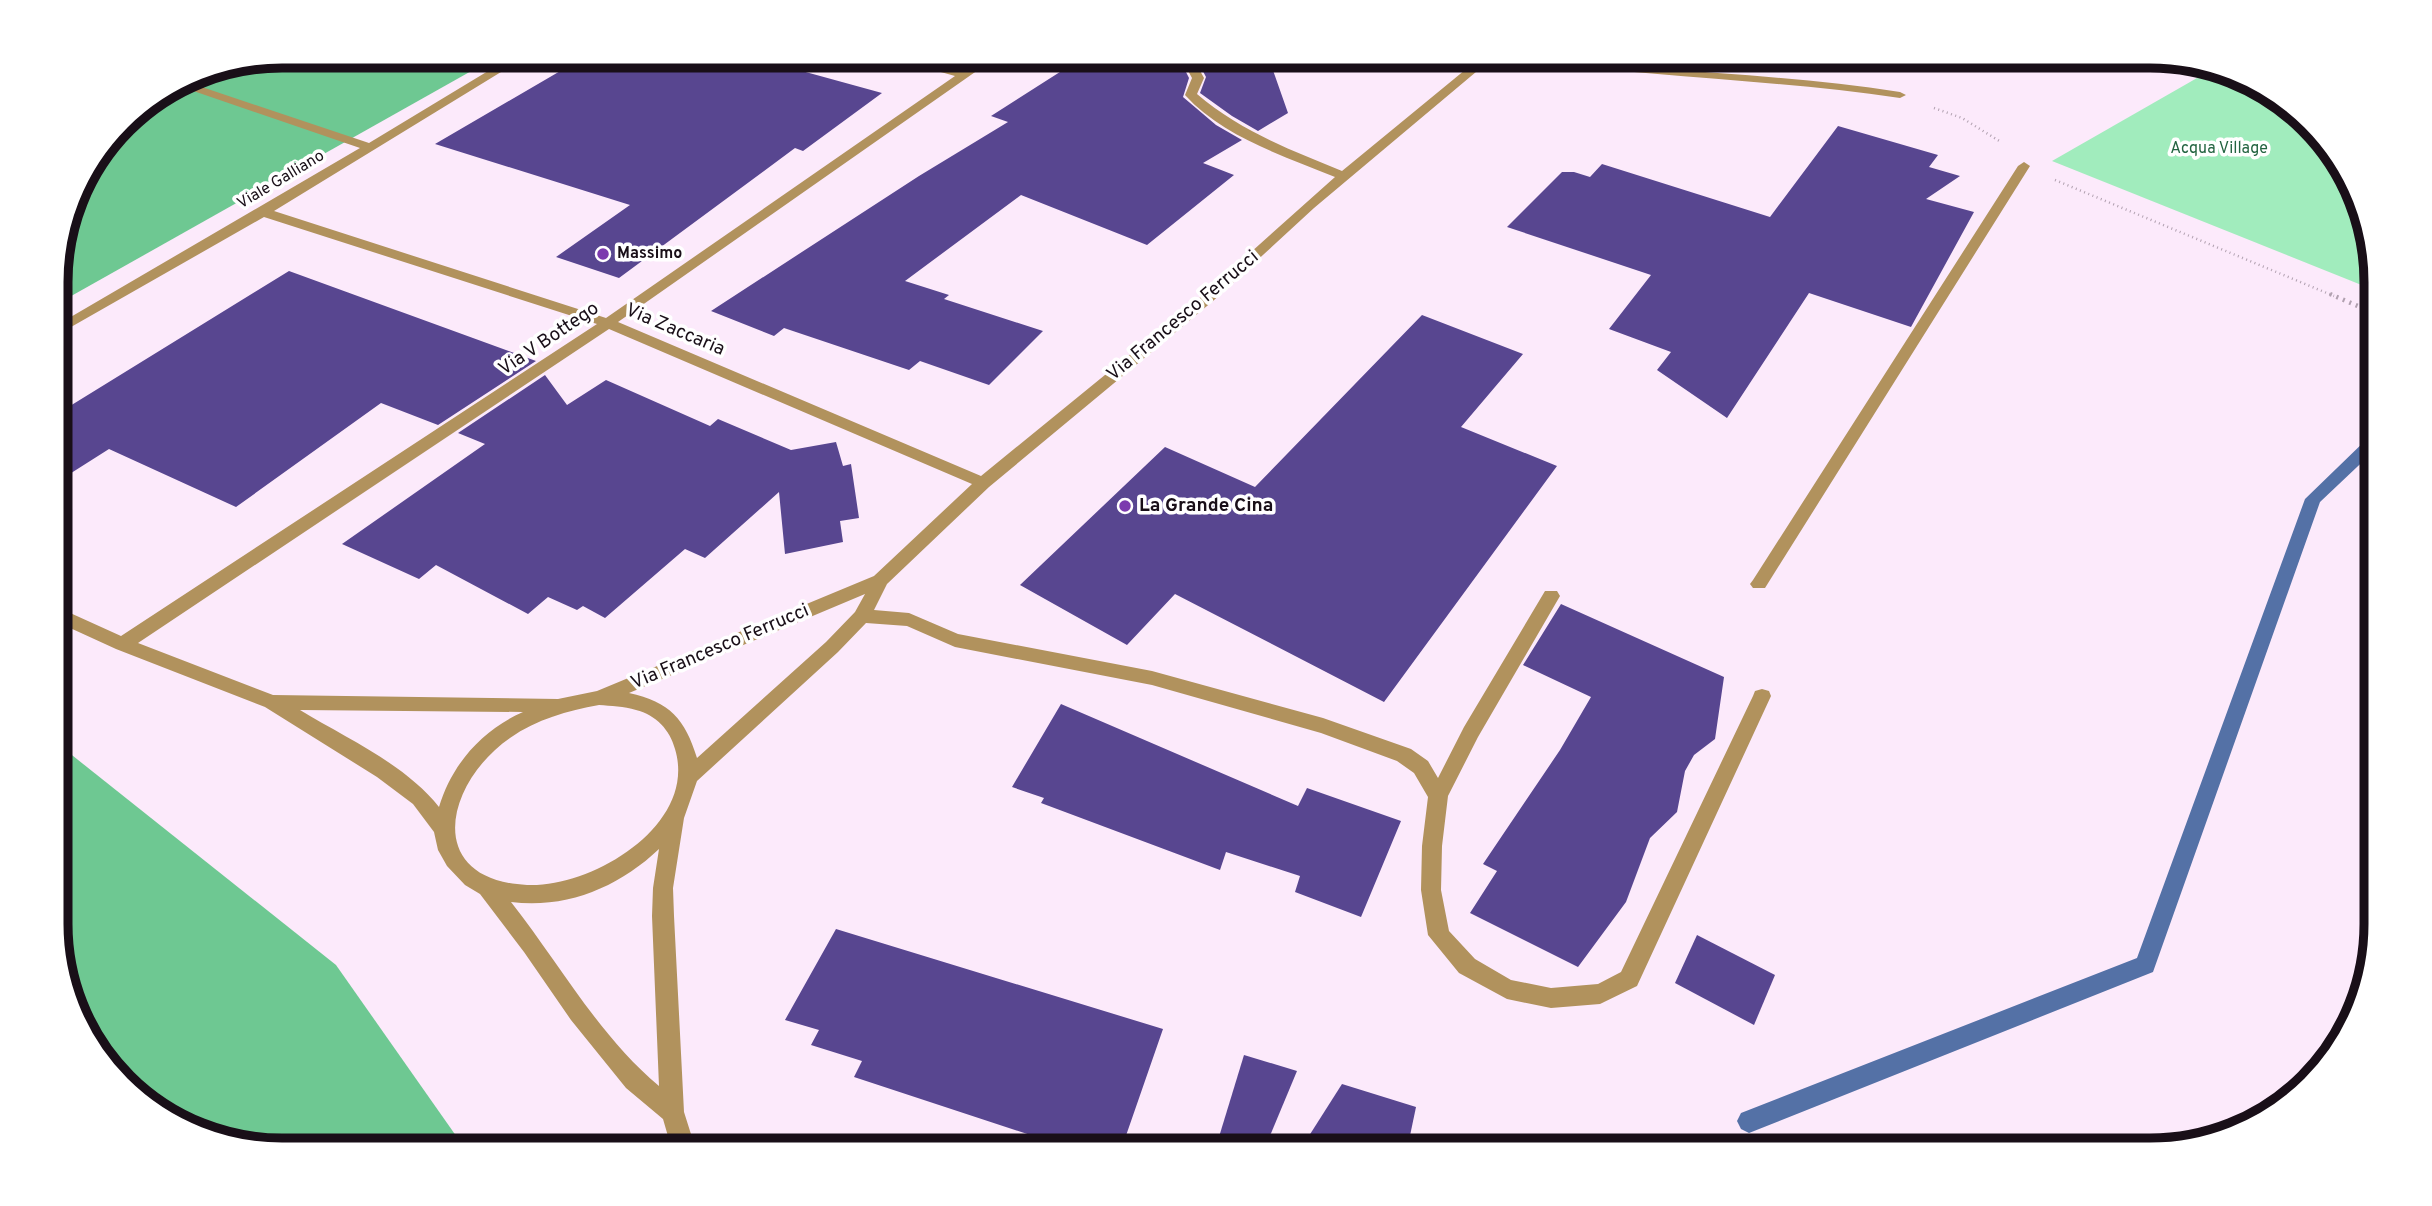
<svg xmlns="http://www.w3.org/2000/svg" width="2432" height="1206" viewBox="0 0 2432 1206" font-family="Overpass,sans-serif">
<rect width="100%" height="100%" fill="#fceafb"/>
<path fill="#a1ecbd" d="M 2211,70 L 2250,79 L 2338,156 L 2374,253 L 2374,290 L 2052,161 Z"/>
<g fill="#6ec892">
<path d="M 282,56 L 498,56 L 57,304 L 57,267 L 80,182 L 133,112 L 196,73 Z"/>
<path d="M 58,744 L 336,965 L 466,1150 L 282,1150 L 183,1127 L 102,1061 L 58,954 Z"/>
</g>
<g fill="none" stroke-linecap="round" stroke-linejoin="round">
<path fill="#5471a6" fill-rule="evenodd" d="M 2375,436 L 2375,450 L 2320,502 L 2153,972 L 1749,1133 L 1741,1129 L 1737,1121 L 1741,1113 L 2137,958 L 2305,499 L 2369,437 Z"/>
</g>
<g fill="#584690">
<path d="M 586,56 L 747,56 L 882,93 L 803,151 L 795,148 L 619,278 L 556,257 L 630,205 L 435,144 Z"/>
<path d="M 1085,56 L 1178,56 L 1189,78 L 1183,97 L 1216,125 L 1242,140 L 1203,163 L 1234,175 L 1147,245 L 1021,195 L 905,281 L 949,295 L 944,299 L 1043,331 L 989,385 L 920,361 L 909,370 L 784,328 L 774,336 L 711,311 L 919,176 L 1008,122 L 991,116 Z"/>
<path d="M 1195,56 L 1268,56 L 1288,113 L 1258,131 L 1232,116 L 1200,93 L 1206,77 Z"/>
<path d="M 1838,126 L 1938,155 L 1929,167 L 1960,176 L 1926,199 L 1974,212 L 1911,327 L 1809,293 L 1727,418 L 1657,370 L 1671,352 L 1609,329 L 1651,275 L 1507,227 L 1562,172 L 1574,172 L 1590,177 L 1602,164 L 1770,217 Z"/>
<path d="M 289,271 L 536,361 L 438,425 L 381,403 L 236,507 L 109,449 L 57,482 L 57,414 Z"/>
<path d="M 1422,315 L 1523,354 L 1461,427 L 1557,466 L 1384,702 L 1175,594 L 1127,645 L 1020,585 L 1165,447 L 1255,487 Z"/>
<path d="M 545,375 L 567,405 L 606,380 L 710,426 L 718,419 L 791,450 L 836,442 L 843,466 L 851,464 L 859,518 L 840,521 L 843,542 L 785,554 L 779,492 L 705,558 L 685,549 L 605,618 L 583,606 L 577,610 L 548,597 L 528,614 L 436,565 L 419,579 L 342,544 L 485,444 L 458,433 Z"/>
<path d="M 1561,604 L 1724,677 L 1715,739 L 1694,755 L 1685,771 L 1677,812 L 1650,838 L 1626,902 L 1578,967 L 1470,913 L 1497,871 L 1483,864 L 1560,750 L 1591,697 L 1523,665 Z"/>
<path d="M 1061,704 L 1298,806 L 1307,788 L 1401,821 L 1361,917 L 1295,892 L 1300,876 L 1226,852 L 1220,870 L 1041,803 L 1044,798 L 1012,787 Z"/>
<path d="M 836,929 L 1163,1029 L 1121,1150 L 1076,1150 L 854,1077 L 862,1061 L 811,1045 L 819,1030 L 785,1020 Z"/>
<path d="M 1697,935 L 1775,975 L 1754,1025 L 1675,983 Z"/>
<path d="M 1244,1055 L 1297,1071 L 1264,1150 L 1215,1150 Z"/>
<path d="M 1342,1084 L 1416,1107 L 1407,1150 L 1300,1150 Z"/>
</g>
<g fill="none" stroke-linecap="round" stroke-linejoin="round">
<g stroke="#b1a1b0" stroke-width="2.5" stroke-dasharray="1 3.5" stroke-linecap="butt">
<path d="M 1934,108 L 1962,118 L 2001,142"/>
<path d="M 2055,180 L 2334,296"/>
</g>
<path stroke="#b1a1b0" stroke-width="4.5" stroke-dasharray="2 5" stroke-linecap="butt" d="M 2330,294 L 2374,313"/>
<g fill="#b1925d" fill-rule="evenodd">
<path d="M 513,56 L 527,56 L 274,211 L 606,318 L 955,76 L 884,56 L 903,56 L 962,71 L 985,56 L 998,56 L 618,322 L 981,476 L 1203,295 L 1335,177 C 1284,156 1223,137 1185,95 L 1192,78 L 1180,56 L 1192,56 L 1204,78 L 1197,94 C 1240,131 1291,150 1342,171 L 1482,56 L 1495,56 L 1314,208 L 1213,301 L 989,487 L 887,584 L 874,610 L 909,613 L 958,634 L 1152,671 L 1323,718 L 1411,749 L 1428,761 L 1438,778 L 1464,727 L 1545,591 L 1557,591 L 1560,596 L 1478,737 L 1448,796 L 1442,846 L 1441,890 L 1449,931 L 1475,959 L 1511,980 L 1551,988 L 1598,984 L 1621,972 L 1753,696 L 1755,691 L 1762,689 L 1769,691 L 1771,696 L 1637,986 L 1600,1004 L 1551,1008 L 1507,999 L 1459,973 L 1428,935 L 1421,890 L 1422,846 L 1428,797 L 1414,773 L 1397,761 L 1321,733 L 1152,685 L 955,647 L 907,626 L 866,623 L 838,652 L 697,781 L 684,818 L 673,888 L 674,916 L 684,1112 L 696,1150 L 672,1150 L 663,1119 L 626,1088 L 571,1020 L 524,952 L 480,894 L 465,885 L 447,866 L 438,850 L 434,832 L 413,804 L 377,777 L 265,707 L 116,649 L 57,622 L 57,607 L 121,636 L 597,324 L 264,217 L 57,335 L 57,325 L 360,148 L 176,85 L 184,81 L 369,143 ZM 609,329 L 972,484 L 874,576 L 597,691 L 558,699 L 273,695 L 138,643 ZM 865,594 L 855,612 L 826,642 L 697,758 C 685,719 670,702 629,693 ZM 599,705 C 611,706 624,706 636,710 C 656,715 670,730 675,749 C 698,825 592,888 527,885 C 423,880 445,783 510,738 C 537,719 567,711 599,705 ZM 300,710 L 523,712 C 482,730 452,764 439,807 C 405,764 346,738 300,710 ZM 659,849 L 653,888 L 652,916 L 659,1086 C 599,1036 559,963 511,902 C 567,909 619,887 659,849 Z"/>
<path d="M 1516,56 C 1563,56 1609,64 1655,68 C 1737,75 1819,79 1900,92 L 1906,95 L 1900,98 C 1775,79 1647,78 1522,59 Z"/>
<path d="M 2024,162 L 2030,166 L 1765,588 L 1753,588 L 1750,584 L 1753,580 L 2018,166 Z"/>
</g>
</g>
<g fill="#7c3aae" stroke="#fff" stroke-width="2.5">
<circle cx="603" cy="254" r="7"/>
<circle cx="1125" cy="506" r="7"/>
</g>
<g text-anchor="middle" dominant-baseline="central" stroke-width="7" stroke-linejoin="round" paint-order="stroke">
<g font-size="16" fill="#236441" stroke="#fff">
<text x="2219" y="149">Acqua Village</text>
</g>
<g font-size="16" fill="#190f18" stroke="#fff">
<text transform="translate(281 180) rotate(-31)">Viale Galliano</text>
</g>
<g font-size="16" font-weight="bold" fill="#190f18" stroke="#fff" text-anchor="start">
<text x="617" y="254">Massimo</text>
</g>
<g font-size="19" fill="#190f18" stroke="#fff">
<text transform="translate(1183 316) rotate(-40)">Via Francesco Ferrucci</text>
<text transform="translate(675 330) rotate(23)">Via Zaccaria</text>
<text transform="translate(549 339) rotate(-34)">Via V Bottego</text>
<text transform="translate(720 647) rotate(-23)">Via Francesco Ferrucci</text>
</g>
<g font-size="19" font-weight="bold" fill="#190f18" stroke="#fff" text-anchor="start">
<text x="1139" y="506">La Grande Cina</text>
</g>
</g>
<path d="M0 0H2432V1206H0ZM282 68H2150A214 214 0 0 1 2364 282V924A214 214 0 0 1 2150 1138H282A214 214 0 0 1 68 924V282A214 214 0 0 1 282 68Z" fill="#fff" fill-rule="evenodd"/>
<path fill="none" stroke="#190f18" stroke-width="9" d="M282 68H2150A214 214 0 0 1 2364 282V924A214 214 0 0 1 2150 1138H282A214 214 0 0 1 68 924V282A214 214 0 0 1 282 68Z"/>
</svg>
